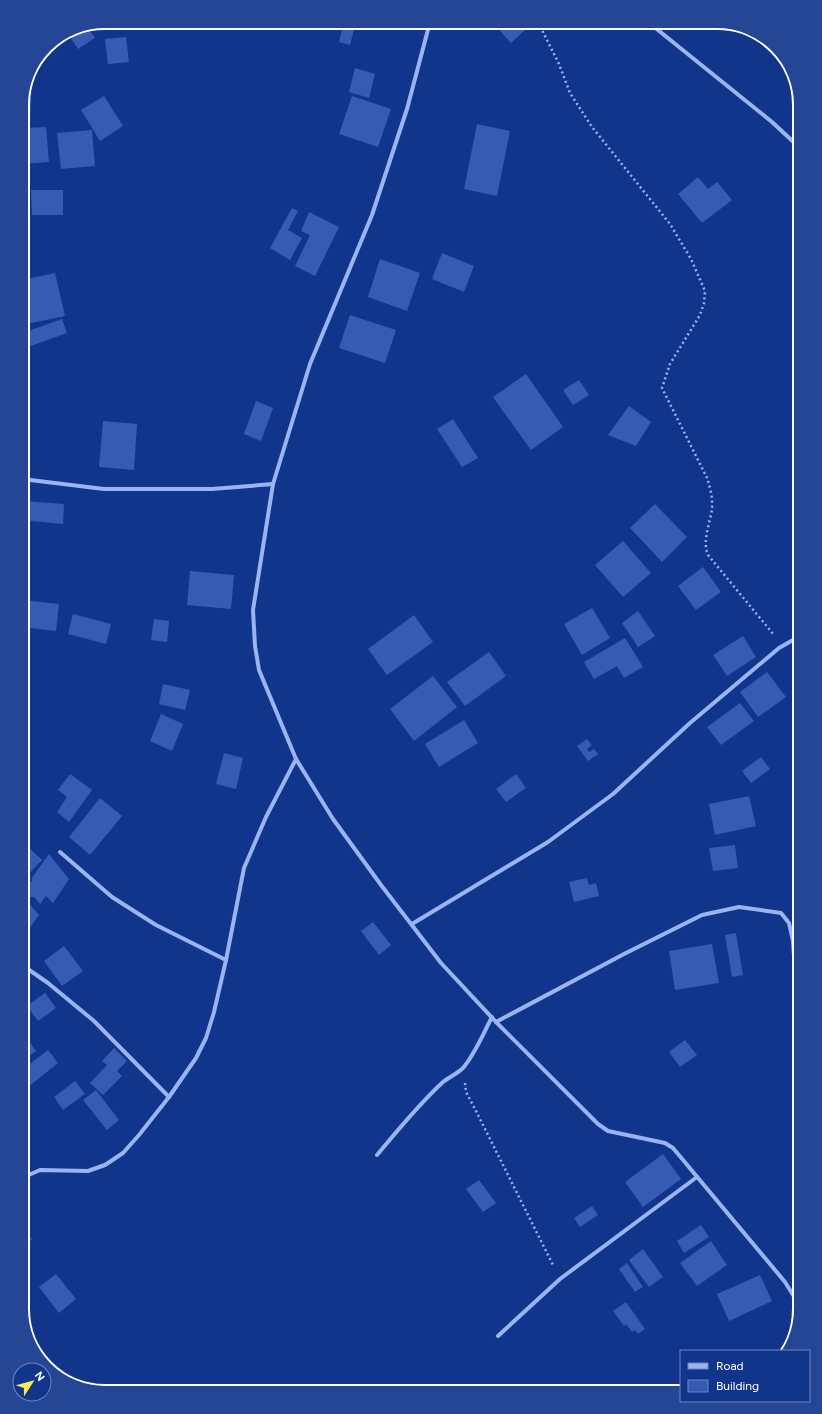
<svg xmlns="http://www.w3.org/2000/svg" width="822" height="1414" viewBox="0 0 822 1414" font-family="Figtree,sans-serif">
<rect width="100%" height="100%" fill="#12358c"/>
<g fill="#365bb3">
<path d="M 344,22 L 356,22 L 350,45 L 339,42 Z"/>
<path d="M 509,22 L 519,22 L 526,29 L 511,43 L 500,31 Z"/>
<path d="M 87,26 L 95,38 L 78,49 L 67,32 L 74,28 Z"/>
<path d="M 126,37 L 129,62 L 108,64 L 105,39 Z"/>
<path d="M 355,68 L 375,74 L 369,98 L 349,92 Z"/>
<path d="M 104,96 L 123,126 L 100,141 L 81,110 Z"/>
<path d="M 352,96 L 391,109 L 378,147 L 339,134 Z"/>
<path d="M 22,99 L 31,99 L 30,125 L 22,124 Z"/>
<path d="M 477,124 L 510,131 L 497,196 L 464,189 Z"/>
<path d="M 46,127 L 49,162 L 22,164 L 22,128 Z"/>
<path d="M 92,130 L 95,166 L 61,169 L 57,133 Z"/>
<path d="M 698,177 L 708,189 L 717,182 L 732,200 L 702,223 L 678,194 Z"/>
<path d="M 31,190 L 63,190 L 63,215 L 32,215 Z"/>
<path d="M 292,208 L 298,211 L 288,230 L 302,238 L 290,260 L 270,248 Z"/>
<path d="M 309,212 L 339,227 L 315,276 L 295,266 L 310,235 L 301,231 Z"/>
<path d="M 442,253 L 474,266 L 464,292 L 432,279 Z"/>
<path d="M 380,259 L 420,273 L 407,311 L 368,297 Z"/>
<path d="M 55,273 L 65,316 L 22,325 L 22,280 Z"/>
<path d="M 350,315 L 396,330 L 385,363 L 339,348 Z"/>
<path d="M 62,319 L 67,333 L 28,347 L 23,333 Z"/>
<path d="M 526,374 L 563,427 L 531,450 L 493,397 Z"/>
<path d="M 579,380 L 589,395 L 573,405 L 563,390 Z"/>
<path d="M 256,401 L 273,408 L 261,441 L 244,434 Z"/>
<path d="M 629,406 L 651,422 L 636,446 L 608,435 Z"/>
<path d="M 453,419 L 478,458 L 462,467 L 437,429 Z"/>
<path d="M 103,421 L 137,424 L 134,470 L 99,467 Z"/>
<path d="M 22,501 L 64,504 L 63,524 L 22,520 Z"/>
<path d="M 655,504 L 687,537 L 662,562 L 630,528 Z"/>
<path d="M 623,541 L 651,573 L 623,597 L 595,565 Z"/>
<path d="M 703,567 L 721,592 L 696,610 L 678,586 Z"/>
<path d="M 190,571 L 234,575 L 231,609 L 187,605 Z"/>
<path d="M 22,600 L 59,604 L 56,631 L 22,627 Z"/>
<path d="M 592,608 L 610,638 L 582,655 L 564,624 Z"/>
<path d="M 638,611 L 655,636 L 638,647 L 622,623 Z"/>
<path d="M 73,614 L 111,624 L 106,644 L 68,634 Z"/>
<path d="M 414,615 L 433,642 L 387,675 L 368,649 Z"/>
<path d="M 154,619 L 169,621 L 167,642 L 151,640 Z"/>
<path d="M 743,636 L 756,657 L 727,676 L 713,655 Z"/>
<path d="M 625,638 L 643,667 L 624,678 L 617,666 L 594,679 L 584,662 Z"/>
<path d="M 489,652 L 506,676 L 465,706 L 447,682 Z"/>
<path d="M 767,672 L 786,697 L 758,717 L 740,692 Z"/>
<path d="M 433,676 L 457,707 L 414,741 L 390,709 Z"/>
<path d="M 163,684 L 190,690 L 185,710 L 159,704 Z"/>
<path d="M 740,703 L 754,721 L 721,745 L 707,727 Z"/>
<path d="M 161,714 L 183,724 L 172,751 L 150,741 Z"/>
<path d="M 464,720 L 478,743 L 439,767 L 425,744 Z"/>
<path d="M 587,739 L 592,745 L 587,749 L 589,752 L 594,749 L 598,754 L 588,761 L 577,746 Z"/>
<path d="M 224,753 L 243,758 L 236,789 L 216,784 Z"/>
<path d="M 761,757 L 770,769 L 751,783 L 742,771 Z"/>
<path d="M 797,757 L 800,757 L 800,787 L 798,788 Z"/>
<path d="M 70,774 L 92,790 L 69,822 L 57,812 L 67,797 L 58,790 Z"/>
<path d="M 516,774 L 526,788 L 506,802 L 496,789 Z"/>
<path d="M 749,796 L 756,826 L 715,835 L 709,804 Z"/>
<path d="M 100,798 L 122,816 L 90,855 L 69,837 Z"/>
<path d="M 22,841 L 42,860 L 22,881 L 22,875 L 25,872 L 22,869 Z"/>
<path d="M 735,845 L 738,868 L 713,871 L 709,848 Z"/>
<path d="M 49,854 L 69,879 L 53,903 L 46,896 L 40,904 L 34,897 L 29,897 L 22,890 L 33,880 L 31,879 Z"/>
<path d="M 587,878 L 589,885 L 596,883 L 599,896 L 574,902 L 569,882 Z"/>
<path d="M 22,895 L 39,915 L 22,939 Z"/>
<path d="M 373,922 L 391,945 L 379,955 L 361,931 Z"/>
<path d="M 736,933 L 743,975 L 732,977 L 725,935 Z"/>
<path d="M 712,944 L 719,983 L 675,990 L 669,951 Z"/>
<path d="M 64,946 L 83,971 L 62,986 L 44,961 Z"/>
<path d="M 45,993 L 56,1008 L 38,1021 L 27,1006 Z"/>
<path d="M 22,1031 L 36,1051 L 22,1061 Z"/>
<path d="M 685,1040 L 697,1055 L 680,1067 L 669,1052 Z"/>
<path d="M 114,1048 L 127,1061 L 117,1071 L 122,1076 L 103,1095 L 90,1083 L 107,1065 L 102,1061 Z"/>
<path d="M 48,1050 L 58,1063 L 28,1087 L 22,1080 L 22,1070 Z"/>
<path d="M 75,1081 L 85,1094 L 63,1110 L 54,1097 Z"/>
<path d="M 96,1090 L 119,1120 L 107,1130 L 83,1100 Z"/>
<path d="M 663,1154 L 681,1179 L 643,1207 L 625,1182 Z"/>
<path d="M 479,1180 L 496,1203 L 483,1212 L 466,1189 Z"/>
<path d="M 592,1206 L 598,1215 L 580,1227 L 574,1218 Z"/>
<path d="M 701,1225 L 709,1237 L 684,1253 L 677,1241 Z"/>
<path d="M 22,1226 L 32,1239 L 22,1248 Z"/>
<path d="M 711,1241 L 727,1265 L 697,1286 L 680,1263 Z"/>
<path d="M 643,1249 L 663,1277 L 649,1287 L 629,1260 Z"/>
<path d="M 627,1263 L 643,1287 L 635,1292 L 619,1269 Z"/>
<path d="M 56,1274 L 76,1299 L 59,1313 L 39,1287 Z"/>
<path d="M 760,1275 L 772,1301 L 729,1321 L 717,1294 Z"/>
<path d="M 626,1302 L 645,1329 L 638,1334 L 635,1330 L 632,1332 L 626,1324 L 624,1326 L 613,1311 Z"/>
</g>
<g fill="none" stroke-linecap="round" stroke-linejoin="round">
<g stroke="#9ab4f1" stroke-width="2.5" stroke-dasharray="2 3" stroke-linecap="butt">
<path d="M 538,22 L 559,64 L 570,93 L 592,127 L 670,224 L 691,259 L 705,291 L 704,303 L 700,315 L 670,364 L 662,388 L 707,478 C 710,487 713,498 712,509 C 710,523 702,541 708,555 L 774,635"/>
<path d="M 465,1083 L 466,1092 L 476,1111 L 554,1267"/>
</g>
<g stroke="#9ab4f1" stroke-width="4">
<path d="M 430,22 L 407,109 L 372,215 L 310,364 L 273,484 L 253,610 L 255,646 L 259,670 L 296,759 L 333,819 L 381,885 L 441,963 L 496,1022 L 598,1124 L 608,1131 L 665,1143 L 673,1148 L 785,1282 L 800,1306"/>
<path d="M 648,22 L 772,122 L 800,148"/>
<path d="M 22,479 L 104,489 L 212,489 L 273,484"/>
<path d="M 60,852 L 112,897 L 156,925 L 226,960"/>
<path d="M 412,924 L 548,842 L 613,794 L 690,723 L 779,648 L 800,636"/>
<path d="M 22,965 L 48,983 L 94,1021 L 169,1097"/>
<path d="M 496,1022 L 624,954 L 702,915 L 739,907 L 781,913 L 789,923 L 793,941 L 800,1047"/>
<path d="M 377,1155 C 398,1130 419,1104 443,1082 C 449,1077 457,1074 463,1068 C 475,1054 483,1034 492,1017"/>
<path d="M 22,1178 L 40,1170 L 88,1171 L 105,1165 L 123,1153 L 139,1135 L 169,1097 L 196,1058 L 206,1038 L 214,1012 L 226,960 L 244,868 L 266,817 L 296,759"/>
<path d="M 498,1336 L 560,1279 L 697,1177"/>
</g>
</g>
<path d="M0 0H822V1414H0ZM105 29H717A76 76 0 0 1 793 105V1309A76 76 0 0 1 717 1385H105A76 76 0 0 1 29 1309V105A76 76 0 0 1 105 29Z" fill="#254595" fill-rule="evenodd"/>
<path fill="none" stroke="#fff" stroke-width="2" d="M105 29H717A76 76 0 0 1 793 105V1309A76 76 0 0 1 717 1385H105A76 76 0 0 1 29 1309V105A76 76 0 0 1 105 29Z"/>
<rect x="680" y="1350" width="130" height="52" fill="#12358c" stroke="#7186ba"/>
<rect x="688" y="1363" width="20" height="6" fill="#9ab4f1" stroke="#7186ba"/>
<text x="716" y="1370" font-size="12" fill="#ffffff">Road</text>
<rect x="688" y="1380" width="20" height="12" fill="#365bb3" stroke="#7186ba"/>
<text x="716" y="1390" font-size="12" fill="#ffffff">Building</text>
<g transform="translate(32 1382) rotate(54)"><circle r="19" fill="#12358c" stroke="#7186ba"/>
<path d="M0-3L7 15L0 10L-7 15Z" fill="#ffe85a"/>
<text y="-6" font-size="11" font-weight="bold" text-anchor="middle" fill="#ffffff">N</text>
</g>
</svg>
